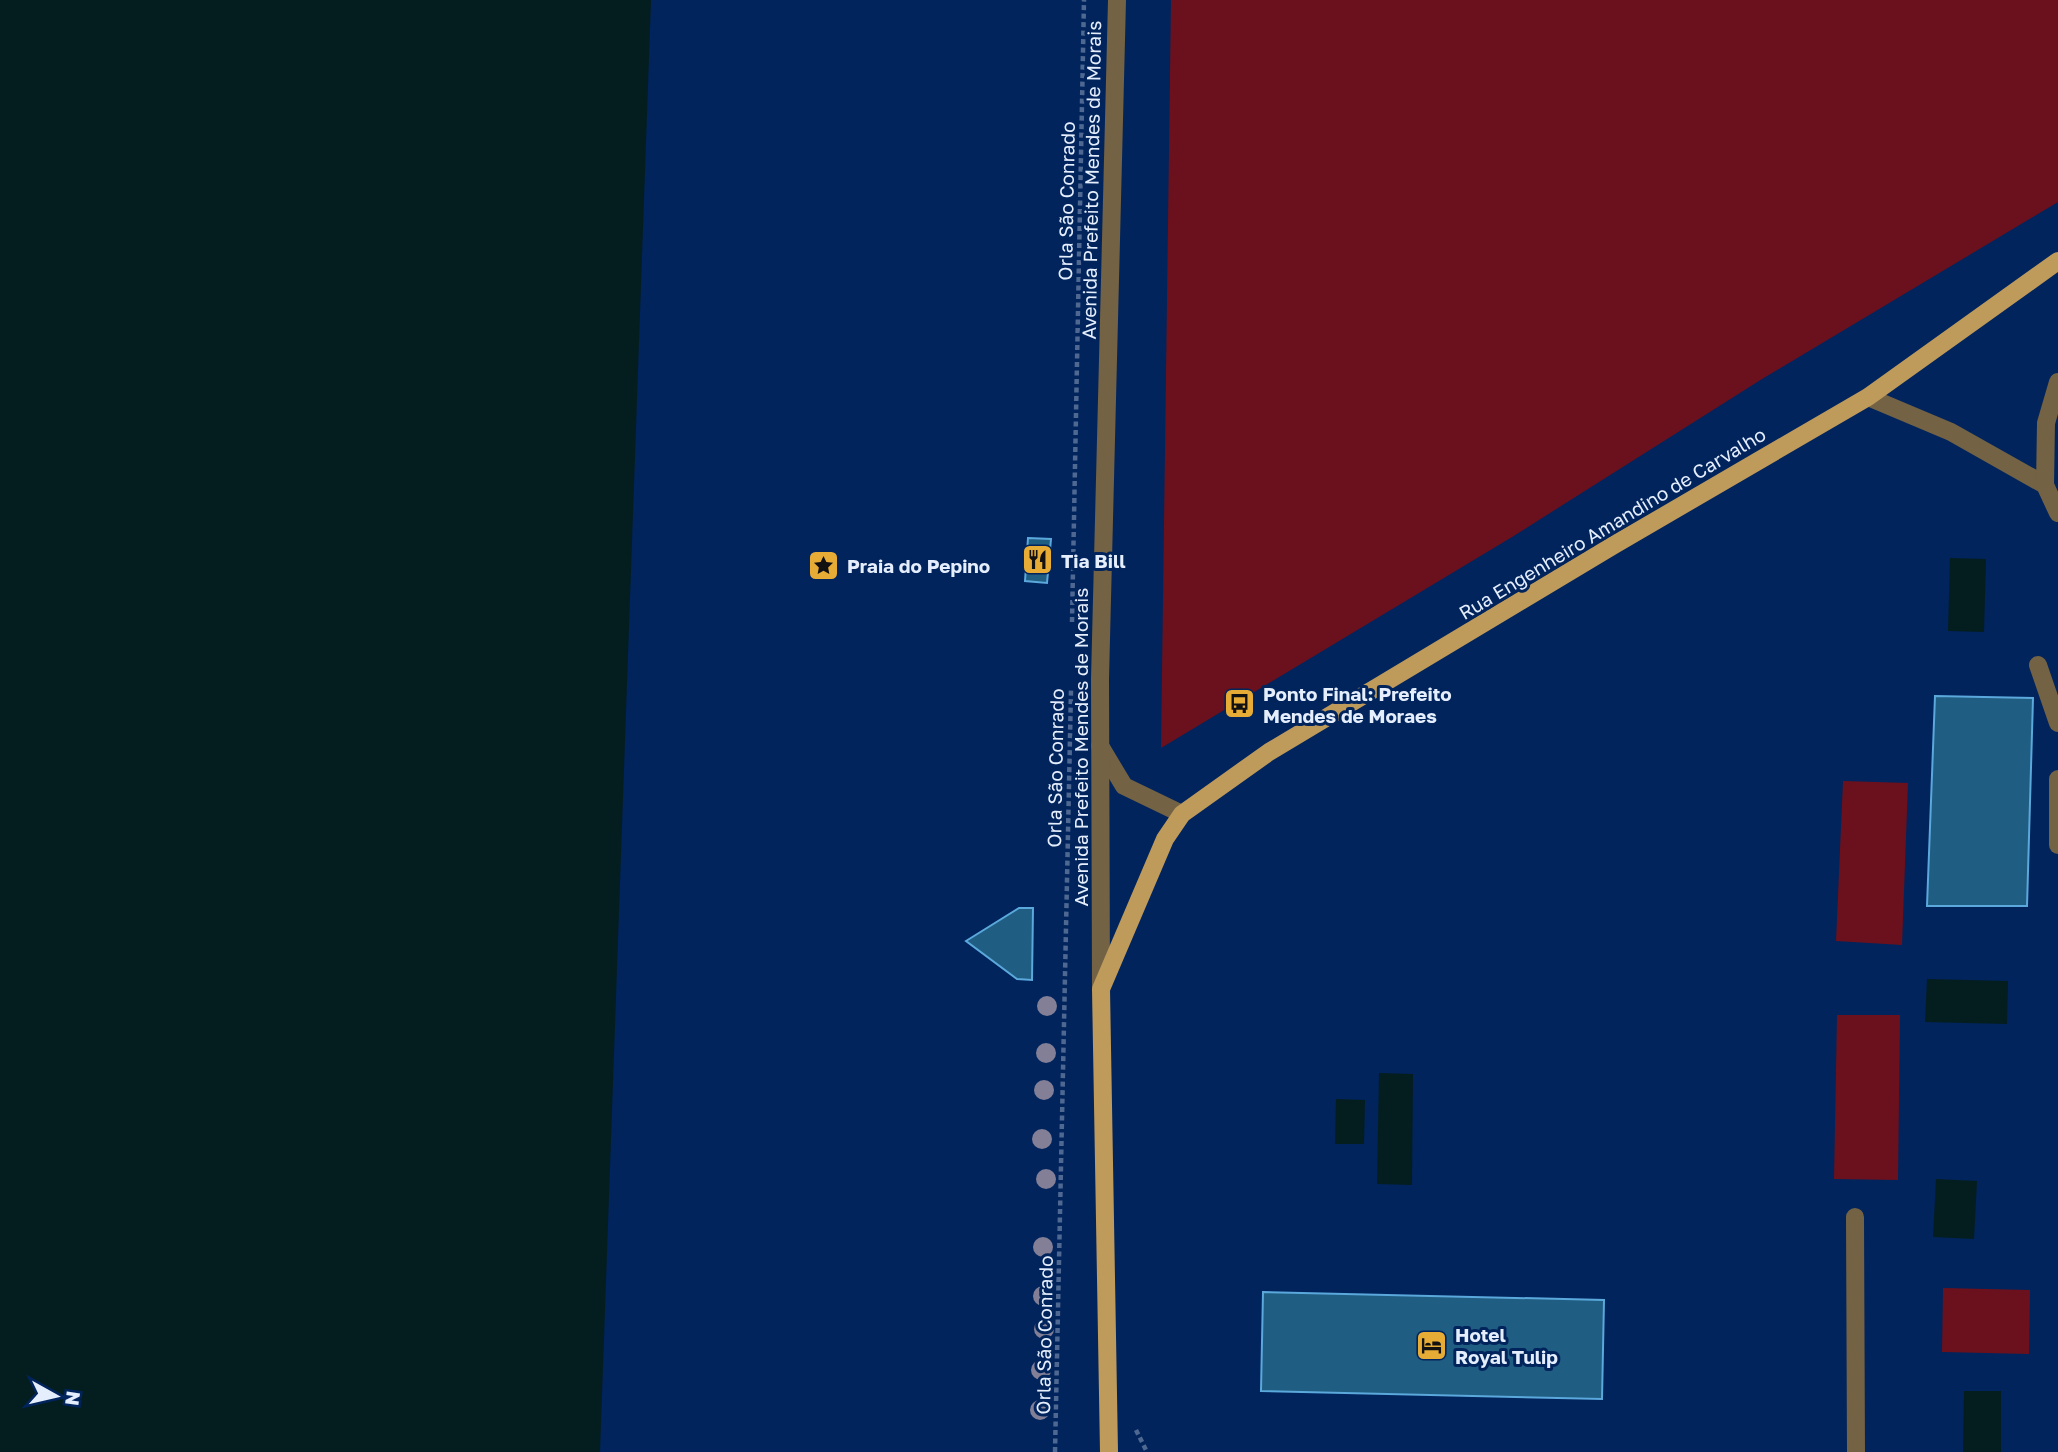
<svg xmlns="http://www.w3.org/2000/svg" width="2058" height="1452" viewBox="0 0 2058 1452" font-family="'Golos Text',sans-serif">
<rect width="100%" height="100%" fill="#02245c"/>
<g fill="#6b111d">
<path d="M 1171,0 L 2058,0 L 2058,202 L 1762,379 L 1512,537 L 1161,748 Z"/>
<path d="M 1843,781 L 1908,783 L 1902,945 L 1836,941 Z"/>
<path d="M 1837,1015 L 1900,1015 L 1898,1180 L 1834,1179 Z"/>
<path d="M 1943,1288 L 2030,1290 L 2029,1354 L 1942,1352 Z"/>
</g>
<g fill="#041e1f">
<path d="M 0,0 L 651,0 L 600,1452 L 0,1452 Z"/>
<path d="M 1950,558 L 1986,559 L 1984,632 L 1948,631 Z"/>
<path d="M 1927,979 L 2008,981 L 2007,1024 L 1925,1022 Z"/>
<path d="M 1379,1073 L 1413,1074 L 1412,1185 L 1377,1184 Z"/>
<path d="M 1336,1099 L 1365,1100 L 1364,1144 L 1335,1144 Z"/>
<path d="M 1936,1179 L 1977,1181 L 1974,1239 L 1933,1237 Z"/>
<path d="M 1964,1391 L 2001,1391 L 2001,1452 L 1963,1452 Z"/>
</g>
<g fill="#205d82" stroke="#5aa8dc" stroke-width="2">
<path d="M 1028,538 L 1051,539 L 1047,583 L 1025,581 Z"/>
<path d="M 1935,696 L 2033,698 L 2027,906 L 1927,906 Z"/>
<path d="M 1019,908 L 1033,908 L 1032,980 L 1017,979 L 966,941 Z"/>
<path d="M 1263,1292 L 1604,1300 L 1602,1399 L 1261,1391 Z"/>
</g>
<g fill="none" stroke-linecap="round" stroke-linejoin="round">
<g stroke="#4e6892" stroke-width="4.5" stroke-dasharray="5 3.5" stroke-linecap="butt">
<path d="M 1072,622 L 1084,0"/>
<path d="M 1136,1430 L 1147,1452"/>
<path d="M 1055,1452 L 1071,690"/>
</g>
<path stroke="#736244" stroke-width="18" d="M 1855,1217 L 1856,1452"/>
<g stroke="#736244" stroke-width="18">
<path d="M 1868,397 L 1951,432 L 2045,485 L 2058,513"/>
<path d="M 2045,485 L 2046,423 L 2058,382"/>
<path d="M 2038,665 L 2058,723"/>
<path d="M 2058,779 L 2058,845"/>
</g>
<g stroke="#736244" stroke-width="18">
<path d="M 1100,746 L 1124,786 L 1182,814"/>
<path d="M 1101,989 L 1100,679 L 1117,0"/>
</g>
<path stroke="#be9a5b" stroke-width="18" d="M 1109,1452 L 1101,989 L 1165,839 L 1182,814 L 1269,752 L 1614,545 L 1868,397 L 2058,261"/>
</g>
<g fill="#827f97">
<circle cx="1047" cy="1006" r="10"/>
<circle cx="1046" cy="1053" r="10"/>
<circle cx="1044" cy="1090" r="10"/>
<circle cx="1042" cy="1139" r="10"/>
<circle cx="1046" cy="1179" r="10"/>
<circle cx="1043" cy="1247" r="10"/>
<circle cx="1043" cy="1296" r="10"/>
<circle cx="1044" cy="1329" r="10"/>
<circle cx="1041" cy="1370" r="10"/>
<circle cx="1040" cy="1410" r="10"/>
</g>
<defs>
<symbol id="restaurant-square" viewBox="-11 -11 22 22"><rect x="-9" y="-9" width="18" height="18" rx="4" fill="#e7ac36" stroke="#02245c"/><path d="M-5-6h1v4h1v-4h1v4h1v-4h1v5L-1.5 .5V6h-2V.5L-5-1ZM5-6V6H3V1.5H1.5Q1.5-4 5-6Z" fill="#111"/></symbol>
<symbol id="sight-square" viewBox="-11 -11 22 22"><rect x="-9" y="-9" width="18" height="18" rx="4" fill="#e7ac36" stroke="#02245c"/><path d="M0-6L1.8-2.2L6-1.7L2.9 1.2L3.7 5.4L0 3.3L-3.7 5.4L-2.9 1.2L-6-1.7L-1.8-2.2Z" fill="#111"/></symbol>
<symbol id="bus-square" viewBox="-11 -11 22 22"><rect x="-9" y="-9" width="18" height="18" rx="4" fill="#e7ac36" stroke="#02245c"/><path d="M-5-6H5V4H4V6H2V4H-2V6H-4V4H-5ZM-3.5-4V0h7V-4ZM-3.5 1.2v1.5H-2V1.2ZM2 1.2v1.5H3.5V1.2Z" fill="#111"/></symbol>
<symbol id="hotel-square" viewBox="-11 -11 22 22"><rect x="-9" y="-9" width="18" height="18" rx="4" fill="#e7ac36" stroke="#02245c"/><path d="M-6-4.5h1.5V1H6V5H4.5V3h-9V5H-6ZM-4 0a1.8 1.8 0 1 1 3.6 0ZM.5 0V-2.5h3Q6-2.5 6 0Z" fill="#111"/></symbol>
</defs>
<g fill-rule="evenodd">
<use href="#restaurant-square" x="1020" y="542" width="35" height="35"/>
<use href="#sight-square" x="806" y="548" width="35" height="35"/>
<use href="#bus-square" x="1222" y="686" width="35" height="35"/>
<use href="#hotel-square" x="1414" y="1328" width="35" height="35"/>
</g>
<g text-anchor="middle" dominant-baseline="central" stroke-width="6" stroke-linejoin="round" paint-order="stroke">
<g font-size="19" fill="#e5eefd" stroke="#02245c">
<text transform="translate(1091 180) rotate(-89)">Avenida Prefeito Mendes de Morais</text>
<text transform="translate(1066 201) rotate(-89)">Orla São Conrado</text>
<text transform="translate(1612 523) rotate(-31)">Rua Engenheiro Amandino de Carvalho</text>
<text transform="translate(1080 747) rotate(-90)">Avenida Prefeito Mendes de Morais</text>
<text transform="translate(1055 768) rotate(-89)">Orla São Conrado</text>
<text transform="translate(1044 1335) rotate(-89)">Orla São Conrado</text>
</g>
<g font-size="19" font-weight="bold" fill="#e5eefd" stroke="#02245c" text-anchor="start">
<text x="1061" y="560">Tia Bill</text>
<text x="847" y="565">Praia do Pepino</text>
<text x="1263" y="693">Ponto Final: Prefeito<tspan x="1263" dy="22">Mendes de Moraes</tspan></text>
<text x="1455" y="1334">Hotel<tspan x="1455" dy="22">Royal Tulip</tspan></text>
</g>
</g>
<g transform="translate(56 1396) rotate(98)" stroke="#02245c" stroke-width="5" paint-order="stroke">
<path d="M0-5L12 26L0 18L-12 26Z" fill="#e5eefd"/>
<text y="-10" font-size="19" font-weight="bold" text-anchor="middle" fill="#e5eefd">N</text>
</g>
</svg>
